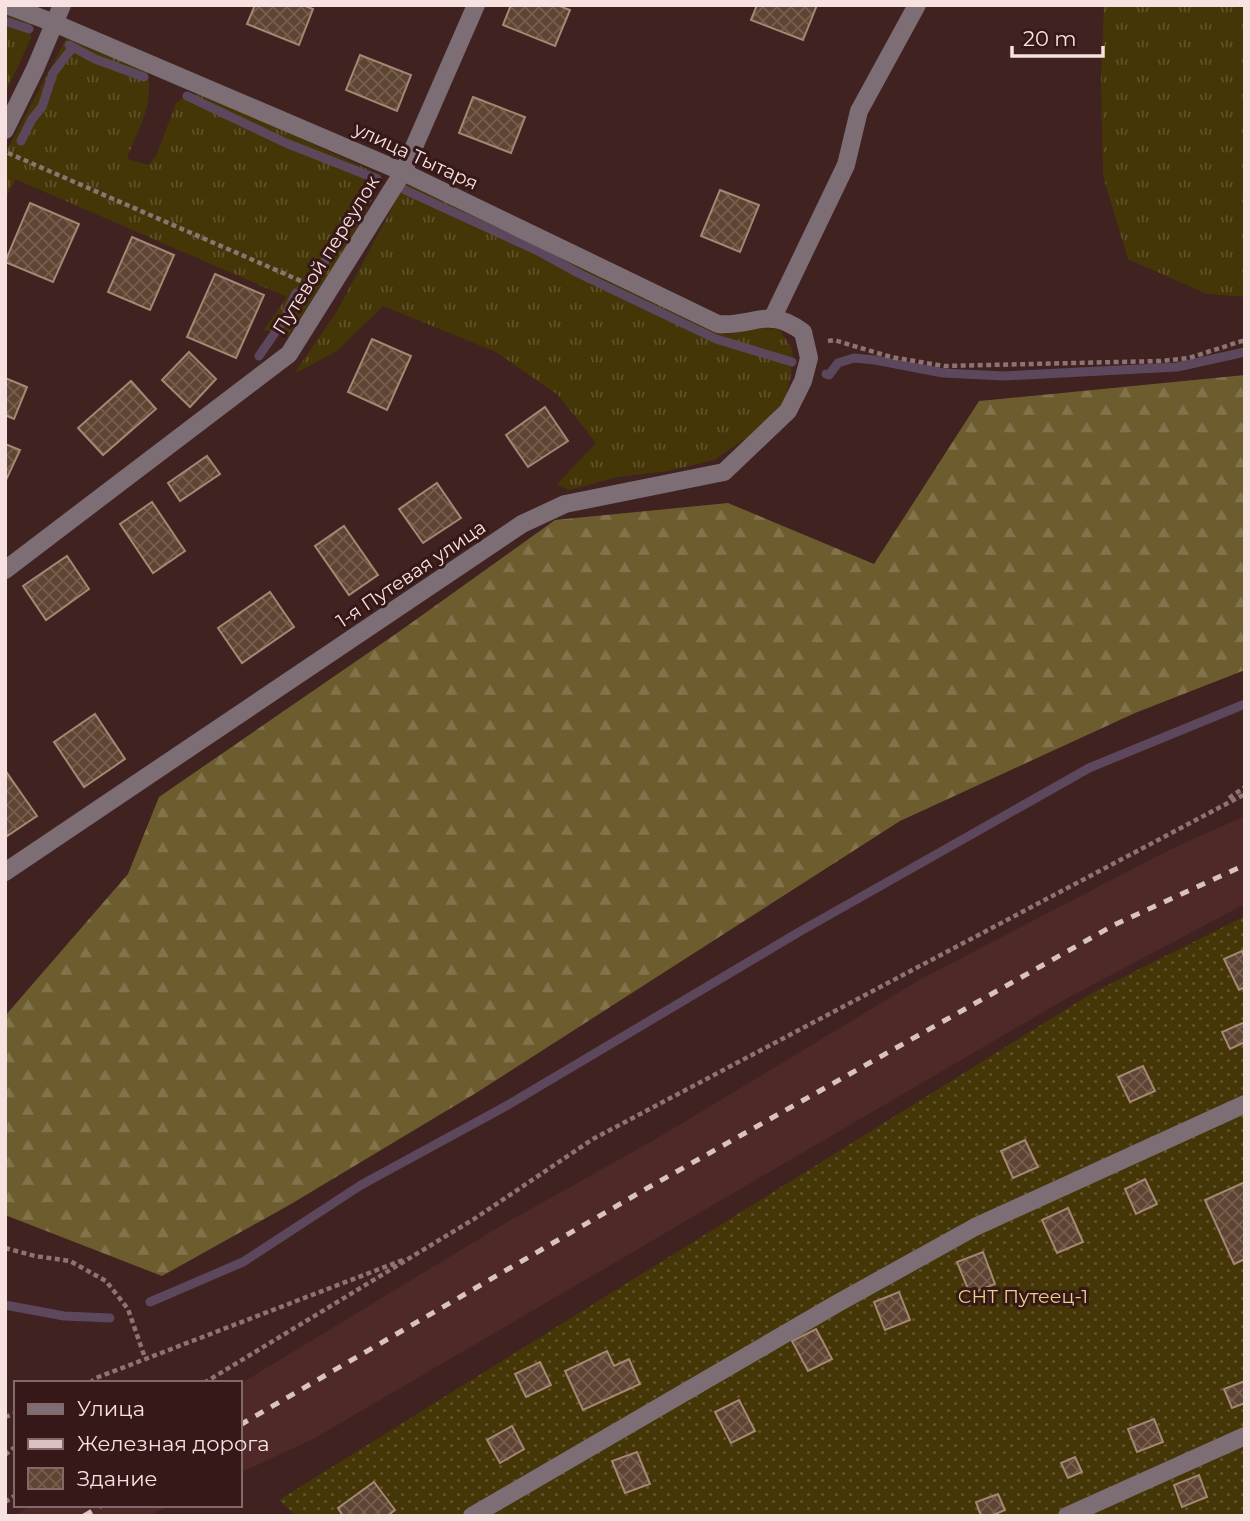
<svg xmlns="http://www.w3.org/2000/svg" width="1250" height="1521" viewBox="0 0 1250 1521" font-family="Montserrat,sans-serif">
<defs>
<pattern id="grass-tufts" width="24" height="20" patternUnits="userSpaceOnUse" patternTransform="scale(1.75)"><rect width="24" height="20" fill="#443607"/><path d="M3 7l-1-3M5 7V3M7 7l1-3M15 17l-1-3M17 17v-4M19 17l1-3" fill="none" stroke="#60532b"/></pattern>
<pattern id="forest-firs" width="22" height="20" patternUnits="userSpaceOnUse" patternTransform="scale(1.75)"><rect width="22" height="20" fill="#6d5c2e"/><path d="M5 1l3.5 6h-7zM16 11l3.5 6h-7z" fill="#83734c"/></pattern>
<pattern id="garden-dots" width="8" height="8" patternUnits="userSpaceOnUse" patternTransform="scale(1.75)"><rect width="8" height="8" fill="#443607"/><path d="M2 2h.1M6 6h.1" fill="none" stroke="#60532b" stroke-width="1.8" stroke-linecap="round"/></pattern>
<pattern id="building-cross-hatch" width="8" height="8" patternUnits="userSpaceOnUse" patternTransform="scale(1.75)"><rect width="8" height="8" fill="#5e4432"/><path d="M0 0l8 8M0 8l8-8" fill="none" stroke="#765f4f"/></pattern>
</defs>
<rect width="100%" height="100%" fill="#402221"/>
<g fill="#4e2928">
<path d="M 1245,816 L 1245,904 L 1062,1001 L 315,1438 L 240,1473 L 240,1384 L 497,1228 L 654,1140 L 921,979 L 1171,849 Z"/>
<path d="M 32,1505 L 171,1505 L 148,1516 L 14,1516 Z"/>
</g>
<g fill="url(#grass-tufts)">
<path d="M 1104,5 L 1245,5 L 1245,297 L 1207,294 L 1128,259 L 1103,176 L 1101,77 Z"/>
<path d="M 5,12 L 30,21 L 31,38 L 5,94 Z"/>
<path d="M 67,37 L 147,71 C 155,106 138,128 127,159 L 149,165 L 157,154 L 176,103 L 191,93 L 216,100 L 381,175 L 378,187 L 344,251 L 288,336 L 264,330 L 287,297 L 15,179 L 5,200 L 5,154 Z"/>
<path d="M 406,182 L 727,335 L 753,328 L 779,329 L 791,347 L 793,355 L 790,381 L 781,411 L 749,436 L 714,460 L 668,471 L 618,477 L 569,490 L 557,484 L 596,443 L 558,395 L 496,352 L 383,306 L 337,351 L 294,374 L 337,311 Z"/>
</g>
<path fill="url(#forest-firs)" d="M 1245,375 L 1245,670 L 1135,713 L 900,821 L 476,1093 L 291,1204 L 162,1276 L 5,1215 L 5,1016 L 128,874 L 159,797 L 400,631 L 555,520 L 728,503 L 874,564 L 979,401 Z"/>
<path fill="url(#garden-dots)" d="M 1245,916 L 1245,1516 L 296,1516 L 279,1500 L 1094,992 Z"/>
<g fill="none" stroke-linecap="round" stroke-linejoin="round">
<g stroke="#5c475d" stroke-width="9">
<path d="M 5,21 L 29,29"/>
<path d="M 69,45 L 95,59 L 144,77"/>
<path d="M 187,96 L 286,143 L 377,179 C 353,208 342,244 317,270"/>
<path d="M 21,141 L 32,119 L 42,107 L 53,73 L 73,47"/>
<path d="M 405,190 L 538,251 L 580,274 L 716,339 L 792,362"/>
<path d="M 259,356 L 283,321 L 296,293"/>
<path d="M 826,374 L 829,375 L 838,363 L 854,358 L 875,360 L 943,373 L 1004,376 L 1177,367 L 1245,352"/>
<path d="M 150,1302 L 243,1262 L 361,1185 L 508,1105 L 799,932 L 1089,768 L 1245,704"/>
<path d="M 5,1305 L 64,1316 L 110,1318"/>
</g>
</g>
<g fill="url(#building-cross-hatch)" stroke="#a58773" stroke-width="2">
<path d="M 255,5 L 303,5 L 313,9 L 299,45 L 247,24 Z"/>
<path d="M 511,5 L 557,5 L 570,10 L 555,46 L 503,25 Z"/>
<path d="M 757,5 L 817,5 L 803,40 L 751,20 Z"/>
<path d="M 360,55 L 411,75 L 397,111 L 346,90 Z"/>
<path d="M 473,97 L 525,117 L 511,153 L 459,133 Z"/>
<path d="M 720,190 L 759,205 L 740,252 L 701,236 Z"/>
<path d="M 30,203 L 79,224 L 53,282 L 5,262 Z"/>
<path d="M 132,237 L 174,255 L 150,310 L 108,292 Z"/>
<path d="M 215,274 L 264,295 L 236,358 L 187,337 Z"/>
<path d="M 372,339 L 411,356 L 387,410 L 348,392 Z"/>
<path d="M 189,352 L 216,379 L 190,407 L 162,380 Z"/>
<path d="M 5,378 L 27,387 L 14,419 L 5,415 Z"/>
<path d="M 131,381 L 156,409 L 103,455 L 78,428 Z"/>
<path d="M 545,407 L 568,441 L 528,467 L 506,435 Z"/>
<path d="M 5,444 L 20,450 L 5,482 Z"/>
<path d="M 207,456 L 220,474 L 180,501 L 168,483 Z"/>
<path d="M 437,483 L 461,518 L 423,543 L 399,509 Z"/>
<path d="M 152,502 L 185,551 L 153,573 L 120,524 Z"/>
<path d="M 344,526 L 378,575 L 349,595 L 315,546 Z"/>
<path d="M 67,556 L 89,589 L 46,620 L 23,586 Z"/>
<path d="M 270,592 L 294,627 L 242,663 L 218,628 Z"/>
<path d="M 95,714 L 125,759 L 84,787 L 54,742 Z"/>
<path d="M 5,770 L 37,816 L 7,836 L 5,833 Z"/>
<path d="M 1242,951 L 1245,958 L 1245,987 L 1239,990 L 1224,959 Z"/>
<path d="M 1245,1022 L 1245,1042 L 1230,1049 L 1222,1032 Z"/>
<path d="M 1143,1066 L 1155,1091 L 1130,1102 L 1118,1077 Z"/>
<path d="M 1025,1140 L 1038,1167 L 1013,1178 L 1001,1151 Z"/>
<path d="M 1145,1179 L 1157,1204 L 1136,1214 L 1125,1189 Z"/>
<path d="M 1245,1182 L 1245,1259 L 1234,1264 L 1205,1200 Z"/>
<path d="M 1068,1208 L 1083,1242 L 1057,1253 L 1042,1220 Z"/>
<path d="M 983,1252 L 995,1284 L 970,1294 L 957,1262 Z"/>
<path d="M 899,1292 L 910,1320 L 885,1330 L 874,1302 Z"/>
<path d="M 816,1329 L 832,1359 L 808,1371 L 792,1341 Z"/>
<path d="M 607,1351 L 614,1366 L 629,1359 L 640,1384 L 583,1410 L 565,1371 Z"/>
<path d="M 540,1362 L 551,1385 L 526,1397 L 515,1374 Z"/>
<path d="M 1245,1381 L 1245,1403 L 1232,1408 L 1224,1389 Z"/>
<path d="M 739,1400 L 755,1431 L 731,1443 L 715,1412 Z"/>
<path d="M 1154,1419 L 1163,1442 L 1137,1452 L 1128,1429 Z"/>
<path d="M 512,1426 L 524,1449 L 500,1463 L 487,1440 Z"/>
<path d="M 637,1452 L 650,1484 L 625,1493 L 612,1461 Z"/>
<path d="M 1075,1457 L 1082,1472 L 1068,1478 L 1061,1463 Z"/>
<path d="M 1199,1475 L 1207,1497 L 1182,1507 L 1174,1485 Z"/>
<path d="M 374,1482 L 395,1510 L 387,1516 L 343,1516 L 338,1508 Z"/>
<path d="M 998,1494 L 1005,1510 L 991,1516 L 981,1516 L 976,1502 Z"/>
</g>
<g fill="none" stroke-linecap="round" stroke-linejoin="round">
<g stroke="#8d7372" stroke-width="4.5" stroke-dasharray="5 3.5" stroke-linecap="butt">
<path d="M 8,153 L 308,284"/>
<path d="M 828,341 L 834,340 L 891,357 L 944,366 L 1161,361 L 1189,358 L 1245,340"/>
<path d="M 1229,798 L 1245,787"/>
<path d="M 5,1248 L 35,1256 L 70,1261 L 106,1281 L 128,1309 L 145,1358"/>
<path d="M 90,1383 L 96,1378 L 403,1260"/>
<path d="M 204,1383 L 474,1219 L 593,1139 L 1245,794"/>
<path d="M 5,1417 L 16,1413"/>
<path d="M 5,1455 L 16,1446"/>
<path d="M 5,1502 L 16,1495"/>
</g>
<g stroke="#7d6e75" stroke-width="18">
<path d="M 5,130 L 35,69 L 62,5"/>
<path d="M 772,319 L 846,165 L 859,111 L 917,5"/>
<path d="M 5,570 L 289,354 L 403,172 L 476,5"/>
<path d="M 5,872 L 522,524 L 565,504 L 724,472 L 788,411 L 803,381 L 809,358 L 803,332 C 766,305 756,327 718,324 L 403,172 L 54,23 L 7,5"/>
<path d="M 472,1516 L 838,1303 L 975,1227 L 1245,1104"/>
<path d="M 1067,1516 L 1245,1436"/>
</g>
<g stroke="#d9c2c1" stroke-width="5" stroke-dasharray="9 9" stroke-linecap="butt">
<path d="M 240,1425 L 644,1190 L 1114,925 L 1245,865"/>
<path d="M 84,1516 L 102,1505"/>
</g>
</g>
<g text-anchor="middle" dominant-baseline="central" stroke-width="6" stroke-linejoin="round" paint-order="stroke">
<g font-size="19" fill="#f7e2e1" stroke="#351817">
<text transform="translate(416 156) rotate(25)">улица Тытаря</text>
<text transform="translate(326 255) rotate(-58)">Путевой переулок</text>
<text transform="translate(411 574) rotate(-34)">1-я Путевая улица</text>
</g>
<g font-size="19" fill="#ebd086" stroke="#351817">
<text x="1023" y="1296">СНТ Путеец-1</text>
</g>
</g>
<rect width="1250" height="1521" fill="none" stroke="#f7e2e1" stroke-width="14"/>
<rect x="14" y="1381" width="228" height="126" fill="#351817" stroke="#836968" stroke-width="2"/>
<rect x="28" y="1404" width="35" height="10" fill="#7d6e75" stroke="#836968" stroke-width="2"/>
<text x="77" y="1416" font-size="21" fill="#f7e2e1">Улица</text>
<rect x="28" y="1439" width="35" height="10" fill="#d9c2c1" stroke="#836968" stroke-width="2"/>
<text x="77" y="1451" font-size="21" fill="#f7e2e1">Железная дорога</text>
<rect x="28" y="1468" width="35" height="21" fill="url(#building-cross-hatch)" stroke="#836968" stroke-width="2"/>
<text x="77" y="1486" font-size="21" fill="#f7e2e1">Здание</text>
<path d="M1012 46v10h91v-10" fill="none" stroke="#f7e2e1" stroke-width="3.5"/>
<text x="1023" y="46" font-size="21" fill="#f7e2e1" stroke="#351817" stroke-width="5" paint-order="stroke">20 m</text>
</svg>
